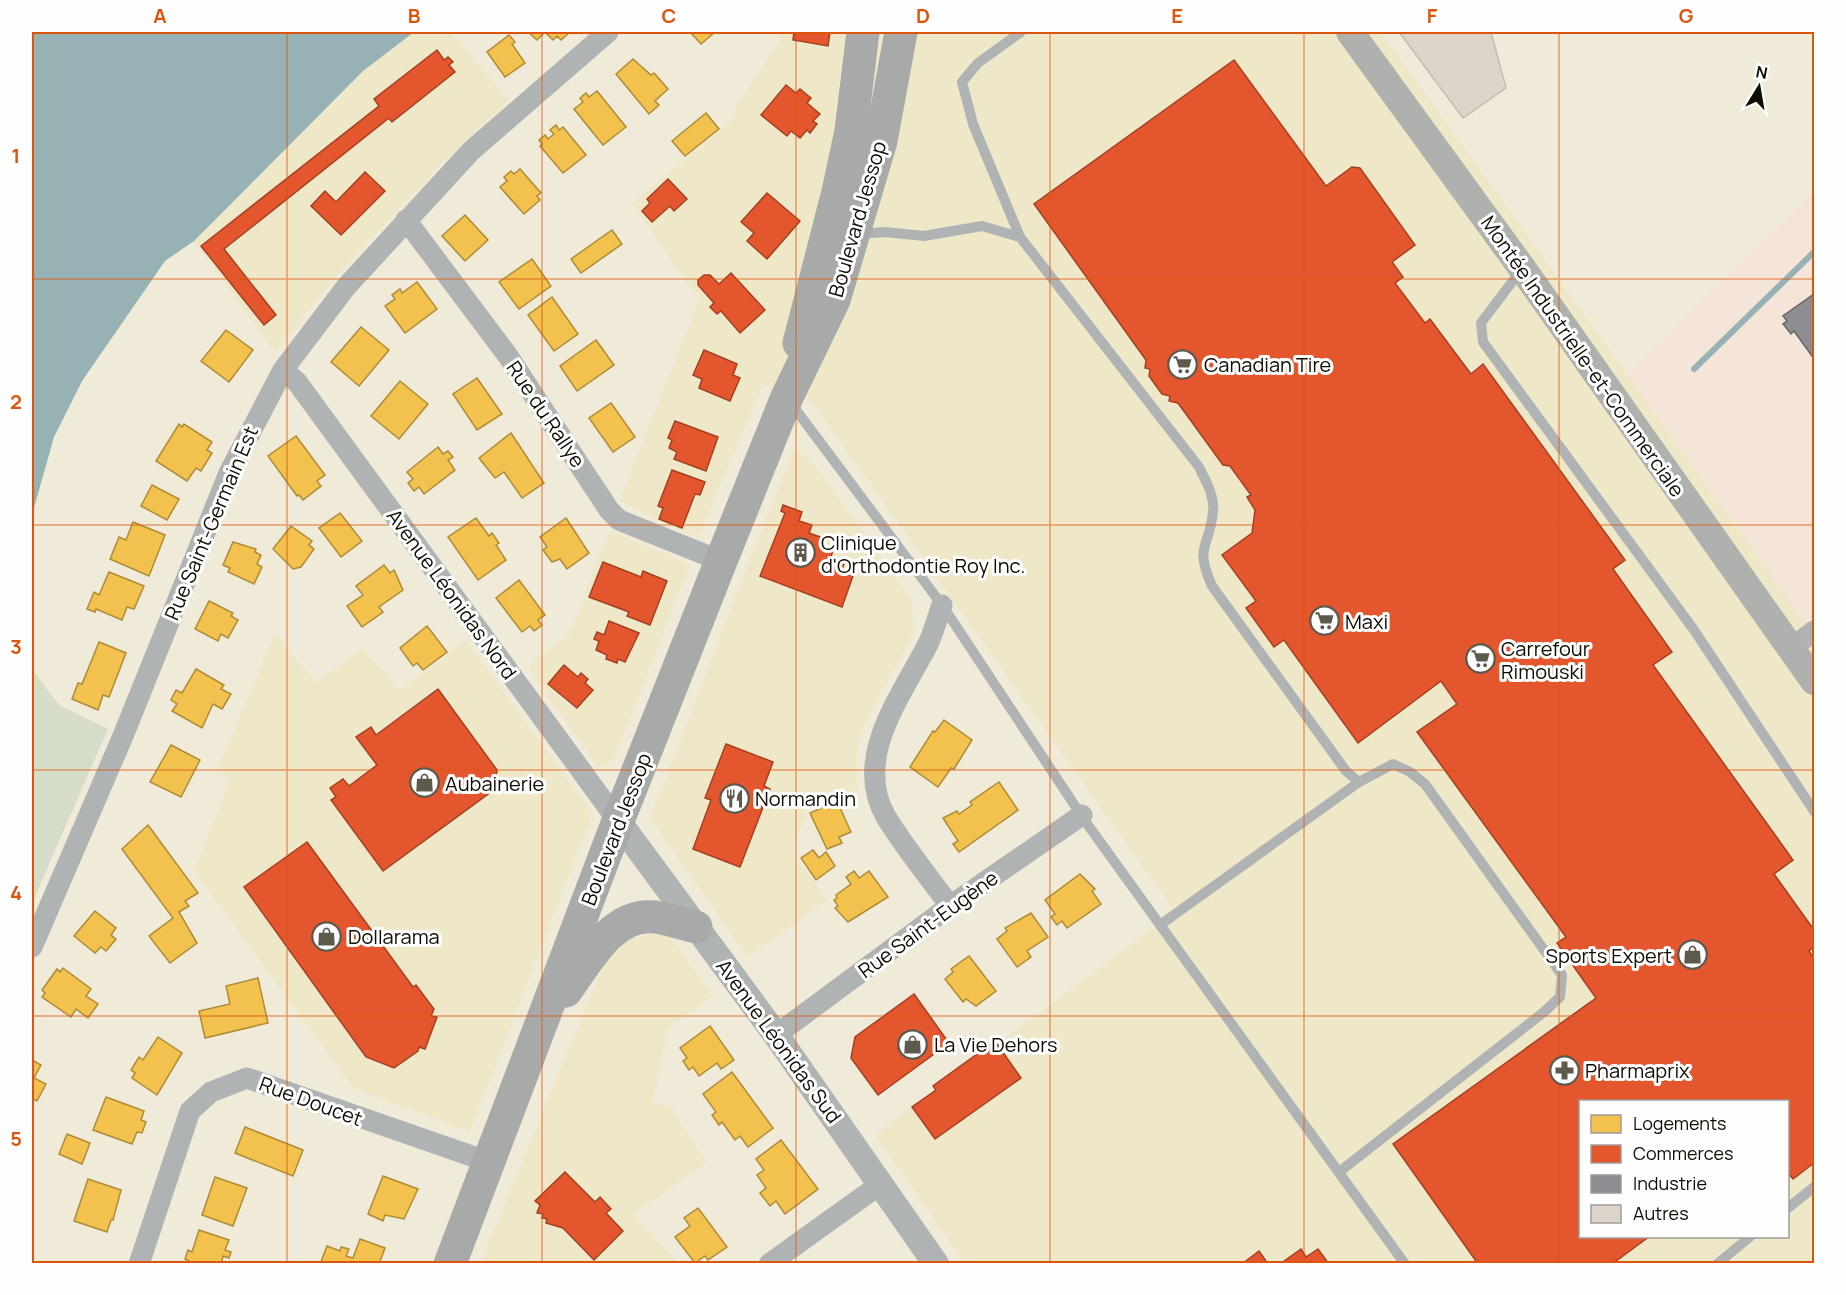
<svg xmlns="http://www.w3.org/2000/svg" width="1846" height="1295" viewBox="0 0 1846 1295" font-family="Manrope,sans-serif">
<rect width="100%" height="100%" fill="#efebd8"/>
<g fill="#eee8c8" fill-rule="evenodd">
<path d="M 414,32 L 451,32 L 509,100 L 450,155 L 378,231 L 322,293 L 277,351 L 273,350 L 194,241 L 363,70 Z"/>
<path d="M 776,32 L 1381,32 L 1814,634 L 1814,1263 L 965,1263 L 875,1135 L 1175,912 L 812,403 L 763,385 L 698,538 L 619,501 L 699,300 L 632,204 L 733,119 L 736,107 L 781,38 ZM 1580,1102 L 1788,1102 L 1788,1236 L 1580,1236 Z"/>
<path d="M 798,451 L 809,457 L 912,601 L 915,624 L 914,632 L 861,732 L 857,750 L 857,790 L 813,796 L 792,851 L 827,900 L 748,957 L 650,819 L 745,571 L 793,452 Z"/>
<path d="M 610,530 L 690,565 L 613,762 L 598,766 L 527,667 L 569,635 Z"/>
<path d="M 275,633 L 316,682 L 362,649 L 400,690 L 466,640 L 591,812 L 590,822 L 470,1132 L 353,1088 L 194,871 L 230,781 L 219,766 Z"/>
<path d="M 658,933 L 669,935 L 713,996 L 668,1027 L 653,1103 L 672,1108 L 707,1163 L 632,1214 L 679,1263 L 480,1264 L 604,963 L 617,947 L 629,939 Z"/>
</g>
<path fill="#f5e5d9" d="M 1814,191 L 1814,634 L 1628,374 Z"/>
<path fill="#d5dcc7" d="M 32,669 L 59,705 L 108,729 L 32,903 Z"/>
<path fill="#97b2b4" d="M 32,32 L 414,32 L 363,71 L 194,241 L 165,261 L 82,381 L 54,437 L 32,515 Z"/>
<g fill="#f2c14e" stroke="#ae8b37" stroke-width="1.5">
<path d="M 528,32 L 570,32 L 561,40 L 557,36 L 553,40 L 545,32 L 537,40 Z"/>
<path d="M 690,32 L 715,32 L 701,44 Z"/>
<path d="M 509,35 L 515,42 L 512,44 L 525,63 L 505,77 L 487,52 Z"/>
<path d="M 633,59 L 651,75 L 654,73 L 668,89 L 655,101 L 659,105 L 649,114 L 616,74 Z"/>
<path d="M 597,91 L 626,127 L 603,145 L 574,109 L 583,102 L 580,98 L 586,93 L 589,97 Z"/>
<path d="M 706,113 L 719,129 L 685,156 L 672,141 Z"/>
<path d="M 556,125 L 559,130 L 563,127 L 586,155 L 563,173 L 540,146 L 542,144 L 539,140 L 545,135 L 548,139 L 554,134 L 550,130 Z"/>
<path d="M 520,169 L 541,193 L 537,196 L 540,200 L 524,214 L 500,187 L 507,181 L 504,177 L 511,171 L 514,174 Z"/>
<path d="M 465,215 L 488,240 L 465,261 L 442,236 Z"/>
<path d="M 612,230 L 622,244 L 581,273 L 571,259 Z"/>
<path d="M 532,259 L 551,286 L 519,309 L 499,282 Z"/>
<path d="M 417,282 L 437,309 L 405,333 L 385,306 L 395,299 L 392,295 L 400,289 L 402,293 Z"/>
<path d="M 552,297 L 578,334 L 554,351 L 528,315 Z"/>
<path d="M 361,327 L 389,350 L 359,386 L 331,362 Z"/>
<path d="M 226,330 L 253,350 L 229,382 L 201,361 Z"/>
<path d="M 596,340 L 614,365 L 577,391 L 560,366 Z"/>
<path d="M 477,378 L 502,414 L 477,430 L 453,394 Z"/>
<path d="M 400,381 L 428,404 L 399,439 L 371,416 Z"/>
<path d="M 611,403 L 635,437 L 613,452 L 589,418 Z"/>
<path d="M 179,424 L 182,427 L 184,424 L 212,442 L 207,450 L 212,453 L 201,471 L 196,468 L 187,481 L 156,461 Z"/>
<path d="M 511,433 L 544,483 L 522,498 L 504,472 L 495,478 L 479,458 Z"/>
<path d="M 296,436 L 325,475 L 317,481 L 321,486 L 303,500 L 299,495 L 297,496 L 268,456 Z"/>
<path d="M 438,447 L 443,454 L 448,451 L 453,457 L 448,460 L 455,470 L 424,494 L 419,487 L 414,491 L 408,483 L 413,479 L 407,472 Z"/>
<path d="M 152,485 L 179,499 L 167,520 L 141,506 Z"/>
<path d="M 340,513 L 362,541 L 341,557 L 319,528 Z"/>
<path d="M 476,518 L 489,536 L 492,533 L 499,543 L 496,545 L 506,560 L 478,580 L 448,537 Z"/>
<path d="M 566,518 L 589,553 L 567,569 L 560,559 L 552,562 L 543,550 L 547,547 L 540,537 Z"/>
<path d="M 133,522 L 165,535 L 149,576 L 110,559 L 119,537 L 126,540 Z"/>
<path d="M 291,526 L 312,541 L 309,545 L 314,549 L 301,567 L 293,569 L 273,549 Z"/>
<path d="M 233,542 L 256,549 L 255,552 L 261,555 L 257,564 L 262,567 L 254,584 L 228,572 L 230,568 L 223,565 Z"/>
<path d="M 384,565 L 390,573 L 394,570 L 403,590 L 379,607 L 383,612 L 362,627 L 347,606 L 363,595 L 356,586 Z"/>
<path d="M 109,572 L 144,586 L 134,609 L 127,607 L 122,620 L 96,609 L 95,612 L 87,609 L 94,592 L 99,595 Z"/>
<path d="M 519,580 L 545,615 L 538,620 L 542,625 L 534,631 L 530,626 L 522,632 L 496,598 Z"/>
<path d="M 209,601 L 233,613 L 231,616 L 238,620 L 228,638 L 221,634 L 218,641 L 195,629 Z"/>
<path d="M 427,626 L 447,652 L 423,670 L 417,663 L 413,666 L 400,648 Z"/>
<path d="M 99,642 L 126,653 L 109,697 L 103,695 L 98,710 L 72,699 L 78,683 L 82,684 Z"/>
<path d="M 196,669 L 224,685 L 221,689 L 231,694 L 222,709 L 213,704 L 202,728 L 172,711 L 177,704 L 171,700 L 176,690 L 182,693 Z"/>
<path d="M 944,720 L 972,740 L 954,769 L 951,768 L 938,787 L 910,767 L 933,731 L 935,732 Z"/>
<path d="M 171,745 L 200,760 L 181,797 L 150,782 Z"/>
<path d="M 999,782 L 1018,810 L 959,852 L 953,844 L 958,841 L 943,818 L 957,811 L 959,814 L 972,805 L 970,802 Z"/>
<path d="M 837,801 L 851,832 L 839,837 L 842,843 L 827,849 L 810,813 Z"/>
<path d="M 148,825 L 198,893 L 185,901 L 189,906 L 179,912 L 197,943 L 170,963 L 149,936 L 173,918 L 122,849 Z"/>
<path d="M 813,850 L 819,858 L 826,852 L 835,866 L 816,880 L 801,858 Z"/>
<path d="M 854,871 L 859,878 L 869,871 L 888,897 L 848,922 L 835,908 L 838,906 L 834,900 L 837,898 L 836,895 L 851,884 L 846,877 Z"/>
<path d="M 1080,874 L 1095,889 L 1092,891 L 1101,904 L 1067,928 L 1062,921 L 1057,925 L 1051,917 L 1055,914 L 1045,900 Z"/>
<path d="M 95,911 L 116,928 L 111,935 L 116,939 L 106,951 L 101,947 L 95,953 L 74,936 Z"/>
<path d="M 1031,913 L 1048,937 L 1027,951 L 1031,957 L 1017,967 L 997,939 L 1007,931 L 1005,928 Z"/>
<path d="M 969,956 L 996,991 L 976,1006 L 966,999 L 963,1002 L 945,979 L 953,972 L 951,969 Z"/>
<path d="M 63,968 L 91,989 L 86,996 L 98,1004 L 88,1018 L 76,1009 L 71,1017 L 42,997 L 45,993 L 42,990 L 57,969 L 60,972 Z"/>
<path d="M 258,978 L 268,1023 L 205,1038 L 199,1011 L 230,1004 L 226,986 Z"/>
<path d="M 710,1026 L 734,1060 L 721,1069 L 717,1063 L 699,1076 L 693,1067 L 689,1070 L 683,1061 L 687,1058 L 680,1048 Z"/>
<path d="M 158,1037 L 182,1053 L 157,1095 L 132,1078 L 135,1073 L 131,1070 L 139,1057 L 143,1060 Z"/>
<path d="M 32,1060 L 41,1065 L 34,1078 L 46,1084 L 37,1101 L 32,1098 Z"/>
<path d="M 732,1072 L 773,1128 L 748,1147 L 740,1136 L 735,1140 L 722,1122 L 719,1125 L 712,1115 L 716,1112 L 703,1094 Z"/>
<path d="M 106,1097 L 144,1111 L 141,1120 L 146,1122 L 142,1133 L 137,1132 L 132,1144 L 93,1130 Z"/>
<path d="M 245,1127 L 303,1150 L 293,1176 L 235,1153 Z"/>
<path d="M 67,1134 L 90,1143 L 82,1164 L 59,1154 Z"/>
<path d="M 781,1140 L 818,1189 L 785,1214 L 776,1201 L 770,1206 L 760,1193 L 766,1188 L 757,1175 L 764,1170 L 756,1159 Z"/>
<path d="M 383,1176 L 418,1189 L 404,1219 L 385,1215 L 383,1221 L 368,1214 Z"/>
<path d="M 215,1177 L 247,1188 L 233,1226 L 202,1215 Z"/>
<path d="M 88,1179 L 121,1190 L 113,1220 L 111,1220 L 107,1232 L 74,1221 Z"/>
<path d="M 698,1208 L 727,1247 L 708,1260 L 705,1256 L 695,1263 L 675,1237 L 690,1226 L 684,1218 Z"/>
<path d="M 199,1230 L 229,1240 L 225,1250 L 231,1252 L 229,1258 L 223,1256 L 222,1261 L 225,1264 L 188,1264 L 189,1261 L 185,1259 L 188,1250 L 192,1252 Z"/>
<path d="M 360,1239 L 385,1248 L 379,1264 L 320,1264 L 327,1246 L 340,1251 L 341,1247 L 349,1249 L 346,1256 L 353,1258 Z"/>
</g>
<g fill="#e4572e" stroke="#a44021" stroke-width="1.5">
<path d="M 794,32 L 830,32 L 828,46 L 793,40 Z"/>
<path d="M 437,50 L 444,60 L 448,57 L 453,62 L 449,65 L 455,72 L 392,122 L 389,118 L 224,249 L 276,315 L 264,325 L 201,246 L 379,106 L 374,99 Z"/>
<path d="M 1234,60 L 1326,186 L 1352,167 L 1360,168 L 1415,245 L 1392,262 L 1403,277 L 1395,283 L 1425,323 L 1430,319 L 1471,374 L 1483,364 L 1625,560 L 1613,569 L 1672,652 L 1653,665 L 1793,860 L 1774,874 L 1814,930 L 1814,947 L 1809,951 L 1814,959 L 1814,1163 L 1793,1179 L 1788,1173 L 1788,1102 L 1580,1102 L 1580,1236 L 1650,1236 L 1612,1264 L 1473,1264 L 1476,1261 L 1393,1144 L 1596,998 L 1557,943 L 1566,937 L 1417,732 L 1457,704 L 1441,681 L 1358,743 L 1284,640 L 1274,647 L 1246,608 L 1256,601 L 1222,555 L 1252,533 L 1255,510 L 1247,497 L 1251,495 L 1230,466 L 1223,465 L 1178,403 L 1169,401 L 1170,396 L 1162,394 L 1149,376 L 1150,369 L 1145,368 L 1146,360 L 1034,204 Z"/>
<path d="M 786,85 L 796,93 L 800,89 L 811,98 L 807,103 L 820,114 L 813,121 L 817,124 L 810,133 L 807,130 L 800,138 L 791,131 L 787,136 L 761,115 Z"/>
<path d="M 365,172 L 385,191 L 341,235 L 311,206 L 325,191 L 336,202 Z"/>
<path d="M 668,179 L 687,199 L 674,211 L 670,206 L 652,222 L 642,211 L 650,203 L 647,199 Z"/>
<path d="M 767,193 L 800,221 L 767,259 L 747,241 L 754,233 L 741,222 Z"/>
<path d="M 731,273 L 765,310 L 740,333 L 721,311 L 717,314 L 710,307 L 714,303 L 698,285 L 698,280 L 704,275 L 710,275 L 719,284 Z"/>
<path d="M 704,350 L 737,364 L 733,375 L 740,378 L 730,401 L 699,388 L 702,379 L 693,375 Z"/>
<path d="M 675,421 L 718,437 L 706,471 L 674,459 L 677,452 L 669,448 L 672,440 L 668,438 Z"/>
<path d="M 672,470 L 705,482 L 700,495 L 695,494 L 682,528 L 659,519 L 663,508 L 658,506 Z"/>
<path d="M 783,505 L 802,512 L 799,521 L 812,525 L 809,533 L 823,538 L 820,546 L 833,551 L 831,556 L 845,561 L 841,572 L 853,576 L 842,607 L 760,576 L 785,513 L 781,511 Z"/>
<path d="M 603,562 L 641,577 L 643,571 L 667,581 L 650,625 L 627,616 L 629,612 L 589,597 Z"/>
<path d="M 609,621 L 639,633 L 625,662 L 618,659 L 617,663 L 606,659 L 607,655 L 596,650 L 599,641 L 594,639 L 597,632 L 604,635 Z"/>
<path d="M 564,665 L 578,677 L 581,673 L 588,679 L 585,683 L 593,690 L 577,708 L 548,684 Z"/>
<path d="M 438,689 L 497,770 L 495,789 L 383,871 L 331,800 L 336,797 L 330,788 L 343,779 L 349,786 L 377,765 L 356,737 L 371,727 L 376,735 Z"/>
<path d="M 726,744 L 773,762 L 764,786 L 770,789 L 740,867 L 693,849 L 711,800 L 705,798 Z"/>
<path d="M 307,842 L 413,987 L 416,985 L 434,1009 L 431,1016 L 437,1017 L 425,1049 L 419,1047 L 418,1051 L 394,1068 L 366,1057 L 244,887 Z"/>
<path d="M 914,994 L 949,1043 L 878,1095 L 851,1058 L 855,1037 Z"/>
<path d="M 995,1041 L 1021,1078 L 935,1139 L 912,1107 L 936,1090 L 933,1086 Z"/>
<path d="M 565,1172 L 595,1202 L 600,1197 L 611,1209 L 606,1213 L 623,1231 L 594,1260 L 563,1228 L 546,1223 L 547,1219 L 542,1218 L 543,1214 L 537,1213 L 540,1205 L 535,1201 Z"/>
<path d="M 1301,1249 L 1306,1257 L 1318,1249 L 1329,1264 L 1280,1264 Z"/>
<path d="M 1259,1251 L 1268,1264 L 1242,1264 Z"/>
</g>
<path fill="#8d8d92" stroke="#676667" stroke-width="1.5" d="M 1814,294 L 1814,359 L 1794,331 L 1791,334 L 1783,324 L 1787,321 L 1783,316 Z"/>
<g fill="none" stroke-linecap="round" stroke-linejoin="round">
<path stroke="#97b2b4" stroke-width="6" d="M 1694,369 L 1814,252"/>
</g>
<path fill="#ddd4ca" stroke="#c5bcb3" stroke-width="1.5" d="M 1399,32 L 1491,32 L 1506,88 L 1463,118 Z"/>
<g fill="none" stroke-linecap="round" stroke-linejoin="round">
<g stroke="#b0b3b4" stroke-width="10">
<path d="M 858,234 L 885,232 L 924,236 L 982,226 L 1020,237 L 1199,467 C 1206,481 1215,497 1213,512 C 1209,549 1194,545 1212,586 L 1346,771 L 1359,782 L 1393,764 L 1410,772 L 1425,784 L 1562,975 L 1560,997 L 1544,1012 L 1339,1172"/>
<path d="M 1020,237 L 973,124 L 962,82 L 978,63 L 1021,32"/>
<path d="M 1521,270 L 1481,323 L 1483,342 L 1694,630 L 1814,811"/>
<path d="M 790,402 L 942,605 L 1085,821 L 1405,1264"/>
<path d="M 1160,925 L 1359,782"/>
<path d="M 1788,1208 L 1814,1187"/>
<path d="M 1717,1264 L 1751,1236"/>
</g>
<g stroke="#b0b3b4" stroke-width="21">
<path d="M 406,220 L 508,356 L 609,510 L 619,520 L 721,561"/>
<path d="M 283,370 L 297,382 L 618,821"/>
<path d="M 942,605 C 937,618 934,632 928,644 C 902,695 852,758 886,817 C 905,848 929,877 950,906"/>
<path d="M 1790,649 L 1814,631"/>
<path d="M 32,947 L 123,736 L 229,473 L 283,370 L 346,287 L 471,151 L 608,32"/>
<path d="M 776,1035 L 950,906 L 1082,815"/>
<path d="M 139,1264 L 190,1111 L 211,1092 L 247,1078 L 489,1162"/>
<path d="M 769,1264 L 882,1183"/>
</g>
<path stroke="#b0b3b4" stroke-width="26" d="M 618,821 L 776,1035 L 936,1264"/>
<path stroke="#afb1af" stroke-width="28" d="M 1350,32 L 1522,268 L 1814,681"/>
<g stroke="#a8aaa9" stroke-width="33">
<path d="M 799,343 L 838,192 L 851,131 L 863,32"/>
<path d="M 566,991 C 588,961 612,912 655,917 C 669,919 683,924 696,927"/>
<path d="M 450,1264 L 618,821 L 721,561 L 787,397 L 834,300 L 881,141 L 901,32"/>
</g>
</g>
<path fill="none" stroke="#dd550c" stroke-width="1.5" stroke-opacity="0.55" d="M 287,32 L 287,1264M 542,32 L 542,1264M 796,32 L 796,1264M 1050,32 L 1050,1264M 1304,32 L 1304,1264M 1559,32 L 1559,1264M 32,279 L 1814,279M 32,525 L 1814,525M 32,770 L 1814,770M 32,1016 L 1814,1016"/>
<defs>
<symbol id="supermarket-ring" viewBox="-11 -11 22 22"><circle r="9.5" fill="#fefefe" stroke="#5d5a4d" stroke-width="1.5"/><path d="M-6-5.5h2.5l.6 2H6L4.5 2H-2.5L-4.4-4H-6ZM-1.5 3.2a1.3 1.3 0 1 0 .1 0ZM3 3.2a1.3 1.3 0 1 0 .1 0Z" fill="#5d5a4d"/></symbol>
<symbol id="building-ring" viewBox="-11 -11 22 22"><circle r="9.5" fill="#fefefe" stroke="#5d5a4d" stroke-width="1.5"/><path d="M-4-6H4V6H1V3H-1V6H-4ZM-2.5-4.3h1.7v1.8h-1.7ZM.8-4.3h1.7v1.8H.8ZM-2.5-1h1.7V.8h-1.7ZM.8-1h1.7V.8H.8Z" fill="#5d5a4d"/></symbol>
<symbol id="shop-ring" viewBox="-11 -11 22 22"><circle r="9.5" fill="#fefefe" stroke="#5d5a4d" stroke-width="1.5"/><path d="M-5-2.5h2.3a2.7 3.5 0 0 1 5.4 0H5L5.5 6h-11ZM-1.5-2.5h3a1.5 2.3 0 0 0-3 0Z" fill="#5d5a4d"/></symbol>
<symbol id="restaurant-ring" viewBox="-11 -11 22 22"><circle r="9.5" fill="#fefefe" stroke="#5d5a4d" stroke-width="1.5"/><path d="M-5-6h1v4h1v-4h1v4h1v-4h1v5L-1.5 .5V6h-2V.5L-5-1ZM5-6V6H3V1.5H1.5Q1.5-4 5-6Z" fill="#5d5a4d"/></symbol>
<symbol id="pharmacy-ring" viewBox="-11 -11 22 22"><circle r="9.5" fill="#fefefe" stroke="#5d5a4d" stroke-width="1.5"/><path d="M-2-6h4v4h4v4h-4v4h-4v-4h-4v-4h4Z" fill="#5d5a4d"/></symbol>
</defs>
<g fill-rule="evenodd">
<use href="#supermarket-ring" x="1166" y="348" width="33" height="33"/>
<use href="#building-ring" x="784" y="536" width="33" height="33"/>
<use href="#supermarket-ring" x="1308" y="604" width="33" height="33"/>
<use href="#supermarket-ring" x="1464" y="642" width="33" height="33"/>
<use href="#shop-ring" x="408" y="766" width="33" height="33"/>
<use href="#restaurant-ring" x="718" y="782" width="33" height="33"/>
<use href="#shop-ring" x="310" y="920" width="33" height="33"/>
<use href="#shop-ring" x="1676" y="938" width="33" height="33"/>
<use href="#shop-ring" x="896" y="1028" width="33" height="33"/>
<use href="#pharmacy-ring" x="1548" y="1054" width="33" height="33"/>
</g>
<g text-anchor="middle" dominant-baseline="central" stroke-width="6" stroke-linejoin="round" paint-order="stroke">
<g font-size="20" fill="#0f0c02" stroke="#fefefe">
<text transform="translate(857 219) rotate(-74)">Boulevard Jessop</text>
<text transform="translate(1583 356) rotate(55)">Montée Industrielle-et-Commerciale</text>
<text transform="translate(546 414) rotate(56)">Rue du Rallye</text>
<text transform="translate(211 523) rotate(-67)">Rue Saint-Germain Est</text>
<text transform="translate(452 594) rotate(54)">Avenue Léonidas Nord</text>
<text transform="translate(616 829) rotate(-69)">Boulevard Jessop</text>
<text transform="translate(928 924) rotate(-36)">Rue Saint-Eugène</text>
<text transform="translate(779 1041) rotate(54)">Avenue Léonidas Sud</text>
<text transform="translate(311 1101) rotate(20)">Rue Doucet</text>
</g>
<g font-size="20" fill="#0f0c02" stroke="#fefefe" text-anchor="start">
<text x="1204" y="364">Canadian Tire</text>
<text x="821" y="542">Clinique<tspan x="821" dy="23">d'Orthodontie Roy Inc.</tspan></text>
<text x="1345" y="621">Maxi</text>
<text x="1501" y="648">Carrefour<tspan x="1501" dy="23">Rimouski</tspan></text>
<text x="445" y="783">Aubainerie</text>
<text x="755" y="798">Normandin</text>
<text x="348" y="936">Dollarama</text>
<text x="1672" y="955" text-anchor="end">Sports Expert</text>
<text x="934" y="1044">La Vie Dehors</text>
<text x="1585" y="1070">Pharmaprix</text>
</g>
</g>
<rect width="1846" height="1295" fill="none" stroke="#fefefe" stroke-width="66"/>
<rect x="1579" y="1100" width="210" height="138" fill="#fefefe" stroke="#9e9d99" stroke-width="1.5"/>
<rect x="1591" y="1115" width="30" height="18" fill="#f2c14e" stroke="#9e9d99" stroke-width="1.5"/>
<text x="1633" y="1130" font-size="18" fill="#0f0c02">Logements</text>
<rect x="1591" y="1145" width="30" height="18" fill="#e4572e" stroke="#9e9d99" stroke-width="1.5"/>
<text x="1633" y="1160" font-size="18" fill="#0f0c02">Commerces</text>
<rect x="1591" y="1175" width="30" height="18" fill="#8d8d92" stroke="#9e9d99" stroke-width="1.5"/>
<text x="1633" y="1190" font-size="18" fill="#0f0c02">Industrie</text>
<rect x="1591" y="1205" width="30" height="18" fill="#ddd4ca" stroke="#9e9d99" stroke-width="1.5"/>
<text x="1633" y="1220" font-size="18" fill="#0f0c02">Autres</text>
<g transform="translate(1759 87) rotate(11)" stroke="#fefefe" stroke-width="4.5" paint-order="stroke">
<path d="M0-4.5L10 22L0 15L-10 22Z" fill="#0f0c02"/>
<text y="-9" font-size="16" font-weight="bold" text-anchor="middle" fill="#0f0c02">N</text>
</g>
<rect x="33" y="33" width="1780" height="1229" fill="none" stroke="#dd550c" stroke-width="2"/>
<g font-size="20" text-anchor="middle" font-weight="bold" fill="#dd550c">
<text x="160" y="23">A</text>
<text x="414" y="23">B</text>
<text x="669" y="23">C</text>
<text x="923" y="23">D</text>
<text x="1177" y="23">E</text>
<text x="1432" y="23">F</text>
<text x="1686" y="23">G</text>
<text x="16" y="163">1</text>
<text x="16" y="409">2</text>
<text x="16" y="654">3</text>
<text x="16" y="900">4</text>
<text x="16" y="1146">5</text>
</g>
</svg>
